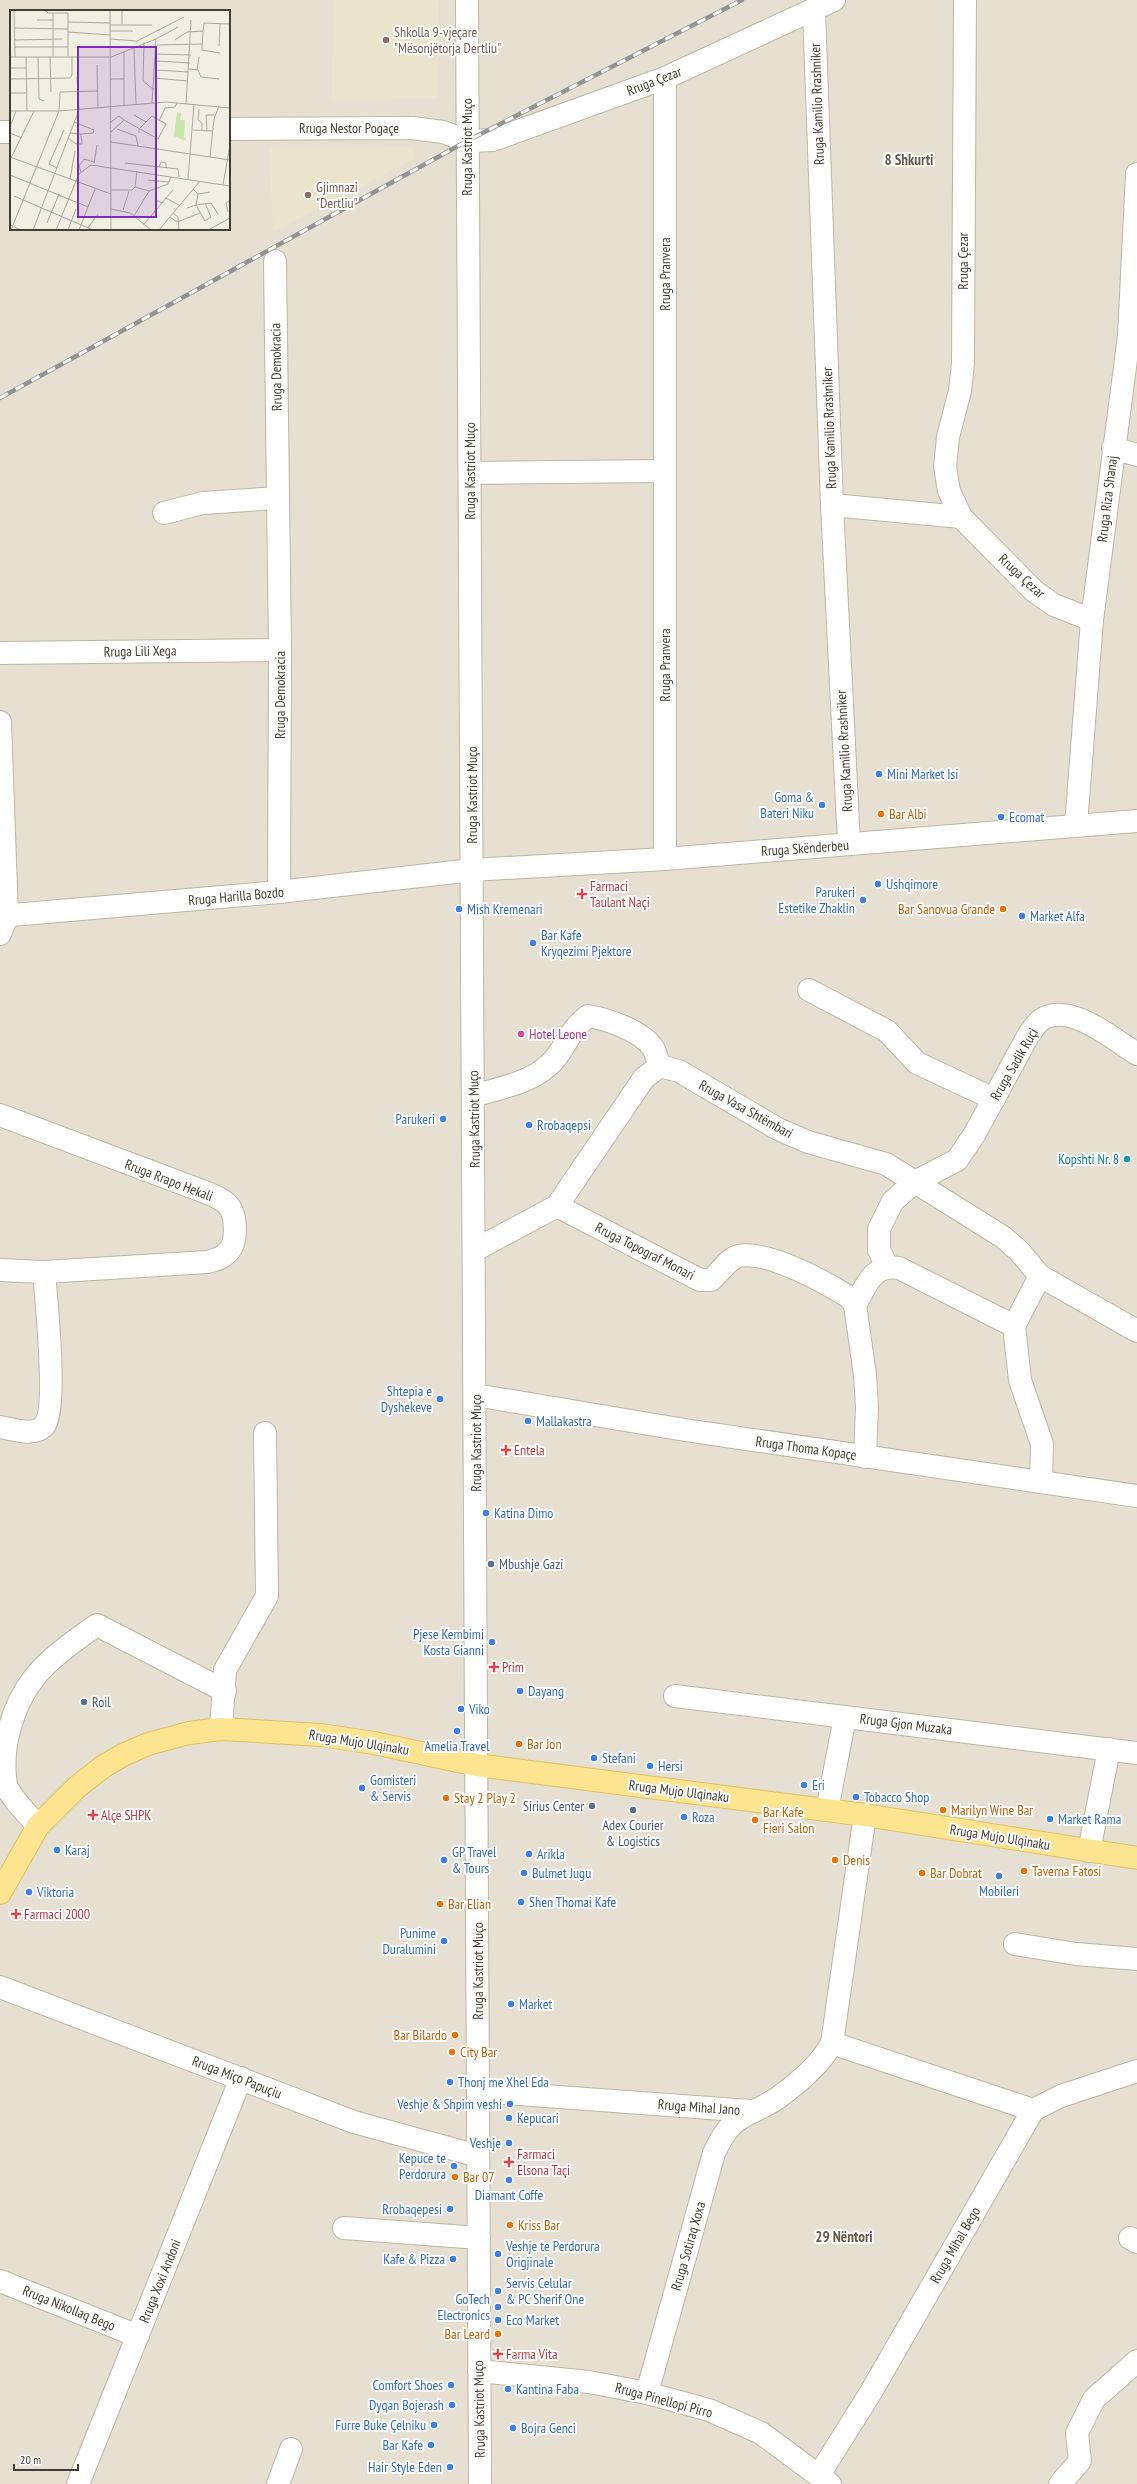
<svg xmlns="http://www.w3.org/2000/svg" width="1137" height="2484" viewBox="0 0 1137 2484" font-family="'PT Sans Narrow',sans-serif">
<rect width="100%" height="100%" fill="#f1eee3"/>
<path fill="#e5e0d1" fill-rule="evenodd" d="M 0,0 L 1137,0 L 1137,2484 L 0,2484 ZM 11,11 L 229,11 L 229,229 L 11,229 Z"/>
<g fill="#eae4cd">
<path d="M 333,0 L 439,0 L 437,98 L 332,101 Z"/>
<path d="M 413,147 L 417,158 L 273,232 L 269,148 Z"/>
</g>
<g fill="none" stroke-linecap="round" stroke-linejoin="round">
<defs>
<g id="minor">
<path d="M 467,0 L 480,2484"/>
<path d="M 965,0 L 963,363 L 960,391 L 948,437 L 945,467 L 949,491 L 961,517 L 1034,591 L 1054,605 L 1092,620"/>
<path d="M 814,11 L 832,505 L 849,844"/>
<path d="M 665,78 L 665,859"/>
<path d="M 229,129 L 412,128 L 443,132 L 467,141 L 493,140 L 665,78 L 834,0"/>
<path d="M 0,132 L 11,132"/>
<path d="M 275,261 L 280,650 L 279,892"/>
<path d="M 1113,448 L 1137,455"/>
<path d="M 470,473 L 664,471"/>
<path d="M 832,505 L 961,517"/>
<path d="M 164,513 L 203,503 L 277,498"/>
<path d="M 0,653 L 280,650"/>
<path d="M 0,722 L 7,916 L 0,934"/>
<path d="M 1076,825 L 1092,620 L 1129,336 L 1137,174"/>
<path d="M 0,916 L 279,892 L 472,870 L 665,859 L 1137,821"/>
<path d="M 809,990 L 887,1031 L 917,1063 L 994,1099"/>
<path d="M 474,1096 C 499,1088 531,1083 550,1064 C 566,1049 567,1032 588,1016 C 607,1019 642,1031 653,1048 C 656,1053 657,1060 660,1066"/>
<path d="M 0,1115 L 205,1192 C 212,1195 221,1198 227,1204 C 237,1214 238,1243 227,1253 C 221,1259 215,1260 207,1262 L 44,1272"/>
<path d="M 557,1206 L 700,1280 L 711,1280 C 720,1273 727,1259 739,1256 C 767,1250 825,1282 849,1297 L 855,1305 L 865,1375 L 867,1407 L 865,1457"/>
<path d="M 475,1250 L 557,1206 L 644,1078 L 660,1066 L 679,1071 L 778,1129 L 808,1142 L 886,1164 L 1003,1237 L 1019,1251 L 1040,1276 L 1137,1331"/>
<path d="M 887,1266 L 879,1250 L 879,1229 L 893,1201 L 915,1182 L 957,1160 L 974,1135 L 1029,1034 C 1033,1030 1036,1023 1041,1020 C 1069,1001 1113,1039 1137,1054"/>
<path d="M 0,1270 L 44,1272 C 46,1298 58,1410 44,1426 C 33,1437 13,1429 0,1427"/>
<path d="M 1040,1276 L 1014,1326 L 1020,1380 L 1042,1444 L 1041,1482"/>
<path d="M 855,1305 C 867,1285 872,1264 899,1268 L 1014,1326"/>
<path d="M 475,1395 L 685,1430 L 1137,1496"/>
<path d="M 675,1696 L 1137,1753"/>
<path d="M 221,1729 L 225,1670 L 267,1596 L 265,1433"/>
<path d="M 827,1810 L 845,1717"/>
<path d="M 38,1826 C 28,1814 12,1800 6,1785 C 0,1749 12,1706 34,1678 C 47,1660 78,1638 97,1625 L 225,1691"/>
<path d="M 1089,1851 L 1109,1749"/>
<path d="M 1015,1944 L 1076,1954 L 1137,1959"/>
<path d="M 0,1987 L 354,2122 L 478,2156"/>
<path d="M 832,2043 L 1033,2110"/>
<path d="M 478,2091 L 750,2111"/>
<path d="M 344,2228 L 479,2238"/>
<path d="M 1130,2238 L 1137,2242"/>
<path d="M 0,2281 L 138,2336"/>
<path d="M 479,2371 L 589,2382 L 647,2393 L 709,2410 L 761,2433 L 830,2484"/>
<path d="M 647,2393 L 714,2153 C 733,2111 747,2119 779,2097 C 799,2082 820,2065 832,2043 L 865,1815"/>
<path d="M 819,2475 L 871,2392 L 1033,2110 L 1061,2096 L 1137,2071"/>
<path d="M 78,2484 L 241,2078"/>
<path d="M 278,2484 L 291,2449"/>
<path d="M 1060,2484 L 1080,2461 L 1077,2433 L 1094,2399 L 1137,2361"/>
</g>
<path id="major" d="M 0,1893 L 38,1826 L 77,1787 L 104,1766 L 123,1755 L 148,1744 L 189,1733 L 221,1729 L 321,1735 L 374,1743 L 477,1765 L 865,1815 L 1137,1858"/>
</defs>
<use href="#minor" stroke="#bcb6a6" stroke-width="24"/>
<use href="#major" stroke="#e1c261" stroke-width="24"/>
<use href="#minor" stroke="#fff" stroke-width="22"/>
<use href="#major" stroke="#fce491" stroke-width="22"/>
<defs>
<path id="rail" d="M 0,398 L 467,141 L 742,0"/>
</defs>
<use href="#rail" stroke="#939393" stroke-width="4.5"/>
<use href="#rail" stroke="#fff" stroke-width="3" stroke-dasharray="9" stroke-linecap="butt"/>
</g>
<g fill="#8d6e63" stroke="#fff" stroke-width="1.5">
<circle cx="386" cy="40" r="4"/>
<circle cx="308" cy="195" r="4"/>
</g>
<g fill="#3f7fe0" stroke="#fff" stroke-width="1.5">
<circle cx="879" cy="774" r="4"/>
<circle cx="822" cy="805" r="4"/>
<circle cx="1001" cy="817" r="4"/>
<circle cx="878" cy="884" r="4"/>
<circle cx="863" cy="900" r="4"/>
<circle cx="459" cy="909" r="4"/>
<circle cx="1022" cy="916" r="4"/>
<circle cx="533" cy="943" r="4"/>
<circle cx="443" cy="1119" r="4"/>
<circle cx="529" cy="1125" r="4"/>
<circle cx="440" cy="1399" r="4"/>
<circle cx="528" cy="1421" r="4"/>
<circle cx="486" cy="1513" r="4"/>
<circle cx="492" cy="1642" r="4"/>
<circle cx="520" cy="1691" r="4"/>
<circle cx="461" cy="1709" r="4"/>
<circle cx="457" cy="1731" r="4"/>
<circle cx="594" cy="1758" r="4"/>
<circle cx="650" cy="1766" r="4"/>
<circle cx="804" cy="1785" r="4"/>
<circle cx="362" cy="1788" r="4"/>
<circle cx="856" cy="1797" r="4"/>
<circle cx="684" cy="1817" r="4"/>
<circle cx="1050" cy="1819" r="4"/>
<circle cx="57" cy="1850" r="4"/>
<circle cx="529" cy="1854" r="4"/>
<circle cx="444" cy="1860" r="4"/>
<circle cx="524" cy="1873" r="4"/>
<circle cx="999" cy="1876" r="4"/>
<circle cx="29" cy="1892" r="4"/>
<circle cx="521" cy="1902" r="4"/>
<circle cx="444" cy="1941" r="4"/>
<circle cx="511" cy="2004" r="4"/>
<circle cx="450" cy="2082" r="4"/>
<circle cx="510" cy="2104" r="4"/>
<circle cx="509" cy="2118" r="4"/>
<circle cx="509" cy="2143" r="4"/>
<circle cx="454" cy="2166" r="4"/>
<circle cx="509" cy="2180" r="4"/>
<circle cx="450" cy="2209" r="4"/>
<circle cx="498" cy="2254" r="4"/>
<circle cx="453" cy="2259" r="4"/>
<circle cx="498" cy="2291" r="4"/>
<circle cx="498" cy="2307" r="4"/>
<circle cx="498" cy="2320" r="4"/>
<circle cx="451" cy="2385" r="4"/>
<circle cx="508" cy="2389" r="4"/>
<circle cx="452" cy="2405" r="4"/>
<circle cx="434" cy="2425" r="4"/>
<circle cx="513" cy="2428" r="4"/>
<circle cx="431" cy="2445" r="4"/>
<circle cx="450" cy="2467" r="4"/>
</g>
<g fill="#e8710a" stroke="#fff" stroke-width="1.5">
<circle cx="881" cy="814" r="4"/>
<circle cx="1003" cy="909" r="4"/>
<circle cx="519" cy="1744" r="4"/>
<circle cx="446" cy="1798" r="4"/>
<circle cx="943" cy="1810" r="4"/>
<circle cx="755" cy="1820" r="4"/>
<circle cx="835" cy="1860" r="4"/>
<circle cx="1024" cy="1871" r="4"/>
<circle cx="922" cy="1873" r="4"/>
<circle cx="440" cy="1904" r="4"/>
<circle cx="455" cy="2035" r="4"/>
<circle cx="452" cy="2052" r="4"/>
<circle cx="455" cy="2177" r="4"/>
<circle cx="510" cy="2225" r="4"/>
<circle cx="498" cy="2334" r="4"/>
</g>
<g fill="#e0444e" stroke="#fff" stroke-width="1.5">
<path d="M580 888h4v4h4v4h-4v4h-4v-4h-4v-4h4z"/>
<path d="M504 1444h4v4h4v4h-4v4h-4v-4h-4v-4h4z"/>
<path d="M492 1661h4v4h4v4h-4v4h-4v-4h-4v-4h4z"/>
<path d="M91 1809h4v4h4v4h-4v4h-4v-4h-4v-4h4z"/>
<path d="M14 1908h4v4h4v4h-4v4h-4v-4h-4v-4h4z"/>
<path d="M507 2156h4v4h4v4h-4v4h-4v-4h-4v-4h4z"/>
<path d="M496 2348h4v4h4v4h-4v4h-4v-4h-4v-4h4z"/>
</g>
<circle fill="#d1479c" stroke="#fff" stroke-width="1.5" cx="521" cy="1034" r="4"/>
<circle fill="#0f9aa8" stroke="#fff" stroke-width="1.5" cx="1127" cy="1159" r="4"/>
<g fill="#5c6f8a" stroke="#fff" stroke-width="1.5">
<circle cx="491" cy="1564" r="4"/>
<circle cx="84" cy="1702" r="4"/>
<circle cx="592" cy="1806" r="4"/>
<circle cx="633" cy="1810" r="4"/>
</g>
<g text-anchor="middle" dominant-baseline="central" stroke-width="4" stroke-linejoin="round" paint-order="stroke">
<g font-size="14" fill="#785e54" stroke="#fff" text-anchor="start">
<text x="394" y="32">Shkolla 9-vjeçare<tspan x="394" dy="16">"Mësonjëtorja Dertliu"</tspan></text>
<text x="316" y="187">Gjimnazi<tspan x="316" dy="16">"Dertliu"</tspan></text>
</g>
<g font-size="14" fill="#433e33" stroke="#fff">
<text transform="translate(654 81) rotate(-21)">Rruga Çezar</text>
<text transform="translate(817 104) rotate(-92)">Rruga Kamilio Rrashniker</text>
<text x="349" y="128">Rruga Nestor Pogaçe</text>
<text transform="translate(467 147) rotate(-90)">Rruga Kastriot Muço</text>
<text transform="translate(963 261) rotate(-90)">Rruga Çezar</text>
<text transform="translate(665 274) rotate(-90)">Rruga Pranvera</text>
<text transform="translate(276 367) rotate(-91)">Rruga Demokracia</text>
<text transform="translate(829 428) rotate(-92)">Rruga Kamilio Rrashniker</text>
<text transform="translate(470 471) rotate(-90)">Rruga Kastriot Muço</text>
<text transform="translate(1107 499) rotate(-83)">Rruga Riza Shanaj</text>
<text transform="translate(1022 576) rotate(43)">Rruga Çezar</text>
<text transform="translate(140 651) rotate(-1)">Rruga Lili Xega</text>
<text transform="translate(665 665) rotate(-90)">Rruga Pranvera</text>
<text transform="translate(280 695) rotate(-90)">Rruga Demokracia</text>
<text transform="translate(844 751) rotate(-93)">Rruga Kamilio Rrashniker</text>
<text transform="translate(472 795) rotate(-90)">Rruga Kastriot Muço</text>
<text transform="translate(805 848) rotate(-4)">Rruga Skënderbeu</text>
<text transform="translate(236 896) rotate(-5)">Rruga Harilla Bozdo</text>
<text transform="translate(1014 1064) rotate(-60)">Rruga Sadik Ruçi</text>
<text transform="translate(746 1109) rotate(29)">Rruga Vasa Shtëmbari</text>
<text transform="translate(474 1119) rotate(-91)">Rruga Kastriot Muço</text>
<text transform="translate(169 1180) rotate(21)">Rruga Rrapo Hekali</text>
<text transform="translate(645 1251) rotate(27)">Rruga Topograf Monari</text>
<text transform="translate(476 1443) rotate(-90)">Rruga Kastriot Muço</text>
<text transform="translate(806 1448) rotate(8)">Rruga Thoma Kopaçe</text>
<text transform="translate(906 1724) rotate(7)">Rruga Gjon Muzaka</text>
<text transform="translate(359 1742) rotate(9)">Rruga Mujo Ulqinaku</text>
<text transform="translate(679 1791) rotate(7)">Rruga Mujo Ulqinaku</text>
<text transform="translate(1000 1837) rotate(9)">Rruga Mujo Ulqinaku</text>
<text transform="translate(478 1971) rotate(-90)">Rruga Kastriot Muço</text>
<text transform="translate(237 2077) rotate(21)">Rruga Miço Papuçiu</text>
<text transform="translate(699 2107) rotate(4)">Rruga Mihal Jano</text>
<text transform="translate(955 2245) rotate(-60)">Rruga Mihal Bego</text>
<text transform="translate(688 2246) rotate(-74)">Rruga Sotiraq Xoxa</text>
<text transform="translate(160 2281) rotate(-68)">Rruga Xoxi Andoni</text>
<text transform="translate(69 2308) rotate(22)">Rruga Nikollaq Bego</text>
<text transform="translate(664 2400) rotate(15)">Rruga Pinellopi Pirro</text>
<text transform="translate(479 2409) rotate(-91)">Rruga Kastriot Muço</text>
</g>
<g font-size="14" fill="#366cbe" stroke="#fff" text-anchor="start">
<text x="887" y="774">Mini Market Isi</text>
<text x="814" y="797" text-anchor="end">Goma &amp;<tspan x="814" dy="16">Bateri Niku</tspan></text>
<text x="1009" y="817">Ecomat</text>
<text x="886" y="884">Ushqimore</text>
<text x="855" y="892" text-anchor="end">Parukeri<tspan x="855" dy="16">Estetike Zhaklin</tspan></text>
<text x="467" y="909">Mish Kremenari</text>
<text x="1030" y="916">Market Alfa</text>
<text x="541" y="935">Bar Kafe<tspan x="541" dy="16">Kryqezimi Pjektore</tspan></text>
<text x="435" y="1119" text-anchor="end">Parukeri</text>
<text x="537" y="1125">Rrobaqepsi</text>
<text x="432" y="1391" text-anchor="end">Shtepia e<tspan x="432" dy="16">Dyshekeve</tspan></text>
<text x="536" y="1421">Mallakastra</text>
<text x="494" y="1513">Katina Dimo</text>
<text x="484" y="1634" text-anchor="end">Pjese Kembimi<tspan x="484" dy="16">Kosta Gianni</tspan></text>
<text x="528" y="1691">Dayang</text>
<text x="469" y="1709">Viko</text>
<text x="457" y="1746" text-anchor="middle">Amelia Travel</text>
<text x="602" y="1758">Stefani</text>
<text x="658" y="1766">Hersi</text>
<text x="370" y="1780">Gomisteri<tspan x="370" dy="16">&amp; Servis</tspan></text>
<text x="812" y="1785">Eri</text>
<text x="864" y="1797">Tobacco Shop</text>
<text x="692" y="1817">Roza</text>
<text x="1058" y="1819">Market Rama</text>
<text x="65" y="1850">Karaj</text>
<text x="452" y="1852">GP Travel<tspan x="452" dy="16">&amp; Tours</tspan></text>
<text x="537" y="1854">Arikla</text>
<text x="532" y="1873">Bulmet Jugu</text>
<text x="999" y="1891" text-anchor="middle">Mobileri</text>
<text x="37" y="1892">Viktoria</text>
<text x="529" y="1902">Shen Thomai Kafe</text>
<text x="436" y="1933" text-anchor="end">Punime<tspan x="436" dy="16">Duralumini</tspan></text>
<text x="519" y="2004">Market</text>
<text x="458" y="2082">Thonj me Xhel Eda</text>
<text x="502" y="2104" text-anchor="end">Veshje &amp; Shpim veshi</text>
<text x="517" y="2118">Kepucari</text>
<text x="501" y="2143" text-anchor="end">Veshje</text>
<text x="446" y="2158" text-anchor="end">Kepuce te<tspan x="446" dy="16">Perdorura</tspan></text>
<text x="509" y="2195" text-anchor="middle">Diamant Coffe</text>
<text x="442" y="2209" text-anchor="end">Rrobaqepesi</text>
<text x="506" y="2246">Veshje te Perdorura<tspan x="506" dy="16">Origjinale</tspan></text>
<text x="445" y="2259" text-anchor="end">Kafe &amp; Pizza</text>
<text x="506" y="2283">Servis Celular<tspan x="506" dy="16">&amp; PC Sherif One</tspan></text>
<text x="490" y="2299" text-anchor="end">GoTech<tspan x="490" dy="16">Electronics</tspan></text>
<text x="506" y="2320">Eco Market</text>
<text x="443" y="2385" text-anchor="end">Comfort Shoes</text>
<text x="516" y="2389">Kantina Faba</text>
<text x="444" y="2405" text-anchor="end">Dyqan Bojerash</text>
<text x="426" y="2425" text-anchor="end">Furre Buke Çelniku</text>
<text x="521" y="2428">Bojra Genci</text>
<text x="423" y="2445" text-anchor="end">Bar Kafe</text>
<text x="442" y="2467" text-anchor="end">Hair Style Eden</text>
</g>
<g font-size="14" fill="#c56008" stroke="#fff" text-anchor="start">
<text x="889" y="814">Bar Albi</text>
<text x="995" y="909" text-anchor="end">Bar Sanovua Grande</text>
<text x="527" y="1744">Bar Jon</text>
<text x="454" y="1798">Stay 2 Play 2</text>
<text x="951" y="1810">Marilyn Wine Bar</text>
<text x="763" y="1812">Bar Kafe<tspan x="763" dy="16">Fieri Salon</tspan></text>
<text x="843" y="1860">Denis</text>
<text x="1032" y="1871">Taverna Fatosi</text>
<text x="930" y="1873">Bar Dobrat</text>
<text x="448" y="1904">Bar Elian</text>
<text x="447" y="2035" text-anchor="end">Bar Bilardo</text>
<text x="460" y="2052">City Bar</text>
<text x="463" y="2177">Bar 07</text>
<text x="518" y="2225">Kriss Bar</text>
<text x="490" y="2334" text-anchor="end">Bar Leard</text>
</g>
<g font-size="14" fill="#be3a42" stroke="#fff" text-anchor="start">
<text x="590" y="886">Farmaci<tspan x="590" dy="16">Taulant Naçi</tspan></text>
<text x="514" y="1450">Entela</text>
<text x="502" y="1667">Prim</text>
<text x="101" y="1815">Alçe SHPK</text>
<text x="24" y="1914">Farmaci 2000</text>
<text x="517" y="2154">Farmaci<tspan x="517" dy="16">Elsona Taçi</tspan></text>
<text x="506" y="2354">Farma Vita</text>
</g>
<g font-size="14" fill="#b23c85" stroke="#fff" text-anchor="start">
<text x="529" y="1034">Hotel Leone</text>
</g>
<g font-size="14" fill="#0d838f" stroke="#fff" text-anchor="end">
<text x="1119" y="1159">Kopshti Nr. 8</text>
</g>
<g font-size="14" fill="#4e5e75" stroke="#fff" text-anchor="start">
<text x="499" y="1564">Mbushje Gazi</text>
<text x="92" y="1702">Roil</text>
<text x="584" y="1806" text-anchor="end">Sirius Center</text>
<text x="633" y="1825" text-anchor="middle">Adex Courier<tspan x="633" dy="16">&amp; Logistics</tspan></text>
</g>
<g font-size="15" font-weight="bold" fill="#655c4b" stroke="#fff">
<text x="909" y="159">8 Shkurti</text>
<text x="844" y="2236">29 Nëntori</text>
</g>
</g>
<g transform="translate(10 10)">
<rect width="220" height="220" fill="#f1eee3"/>
<path d="M 167,102 L 171,103 L 170,110 L 175,110 L 174,126 L 176,131 L 164,126 Z" fill="#c8e5ac"/>
<path fill="none" stroke="#aba89d" stroke-width="1" d="M 4,0 L 5,47M 35,0 L 38,3 L 58,3 L 58,46M 100,0 L 101,220M 112,0 L 112,14M 43,3 L 43,46M 27,10 L 43,10M 58,12 L 100,13M 100,15 L 142,15M 5,18 L 58,19M 100,21 L 123,21M 193,21 L 194,13 L 220,14M 58,22 L 100,25M 100,29 L 127,31 L 174,7M 5,30 L 52,29M 165,30 L 177,22 L 193,21 L 192,40 L 210,43M 134,32 L 133,71 L 143,79M 147,35 L 192,34M 209,36 L 210,14M 5,37 L 58,37M 124,38 L 126,95M 114,42 L 114,96M 146,44 L 181,45M 40,46 L 41,82M 0,47 L 101,47 L 146,29M 16,47 L 17,101M 28,47 L 29,89 L 34,91M 146,51 L 180,53M 87,55 L 88,98M 0,58 L 16,58M 179,59 L 188,60 L 191,67 L 209,69M 146,60 L 178,62M 187,60 L 189,47M 144,68 L 178,71M 0,69 L 60,68 L 62,65 L 62,46M 101,69 L 114,69M 0,83 L 17,83M 142,93 L 146,29 L 168,17M 176,94 L 181,10M 189,99 L 188,110 L 192,113 L 192,121M 0,101 L 49,101 L 50,82 L 88,81M 124,105 L 136,112M 149,111 L 155,98 L 165,97 L 167,93M 64,112 L 84,120 L 83,123 L 71,124M 101,112 L 109,106 L 114,110M 0,117 L 6,101M 107,119 L 126,126 L 128,136M 183,120 L 203,121M 197,121 L 196,105 L 206,105M 101,122 L 114,110 L 148,129M 0,123 L 12,128M 129,123 L 129,119 L 142,106 L 156,114 L 148,129M 58,128 L 66,134 L 72,134 L 71,124 L 60,123M 101,132 L 220,150M 0,147 L 101,184M 200,147 L 204,109 L 209,96M 1,148 L 24,101M 84,153 L 87,135M 115,153 L 168,159 L 169,167M 149,157 L 151,152 L 156,153 L 156,158M 47,158 L 39,154 L 54,120M 71,162 L 69,156 L 74,149 L 84,152M 0,165 L 78,197M 60,169 L 65,141M 178,169 L 184,94M 138,170 L 159,172M 213,175 L 220,135M 125,177 L 139,181M 183,179 L 188,184 L 200,182M 101,180 L 122,180 L 125,177 L 127,161M 163,180 L 156,188 L 169,195M 188,184 L 186,195 L 201,193 L 208,204M 4,186 L 83,220M 146,190 L 152,193 L 156,188M 177,198 L 186,195 L 195,211 L 201,207 L 195,193M 101,199 L 120,203 L 141,220M 113,200 L 119,181M 218,202 L 216,193 L 220,190M 163,203 L 168,207 L 169,220M 124,206 L 139,181 L 158,174 L 161,167M 160,207 L 167,212 L 190,203M 37,213 L 49,184M 134,214 L 152,193M 0,215 L 11,220M 78,218 L 88,204M 1,220 L 49,101 L 156,92 L 220,98M 23,220 L 69,100 L 67,67M 46,220 L 69,164 L 81,155 L 220,176M 58,220 L 66,199M 69,220 L 85,179M 149,220 L 190,171M 198,220 L 220,208"/>
<path fill="#7b2cbf" fill-opacity="0.15" stroke="#7b2cbf" stroke-width="2" d="M 68,37 L 146,37 L 146,207 L 68,207 Z"/>
<rect width="220" height="220" fill="none" stroke="#433e33" stroke-width="2"/>
</g>
<path d="M14 2464v6h64v-6" fill="none" stroke="#433e33" stroke-width="2"/>
<text x="20" y="2464" font-size="12" fill="#433e33" stroke="#ffffff" stroke-width="3" paint-order="stroke">20 m</text>
</svg>
